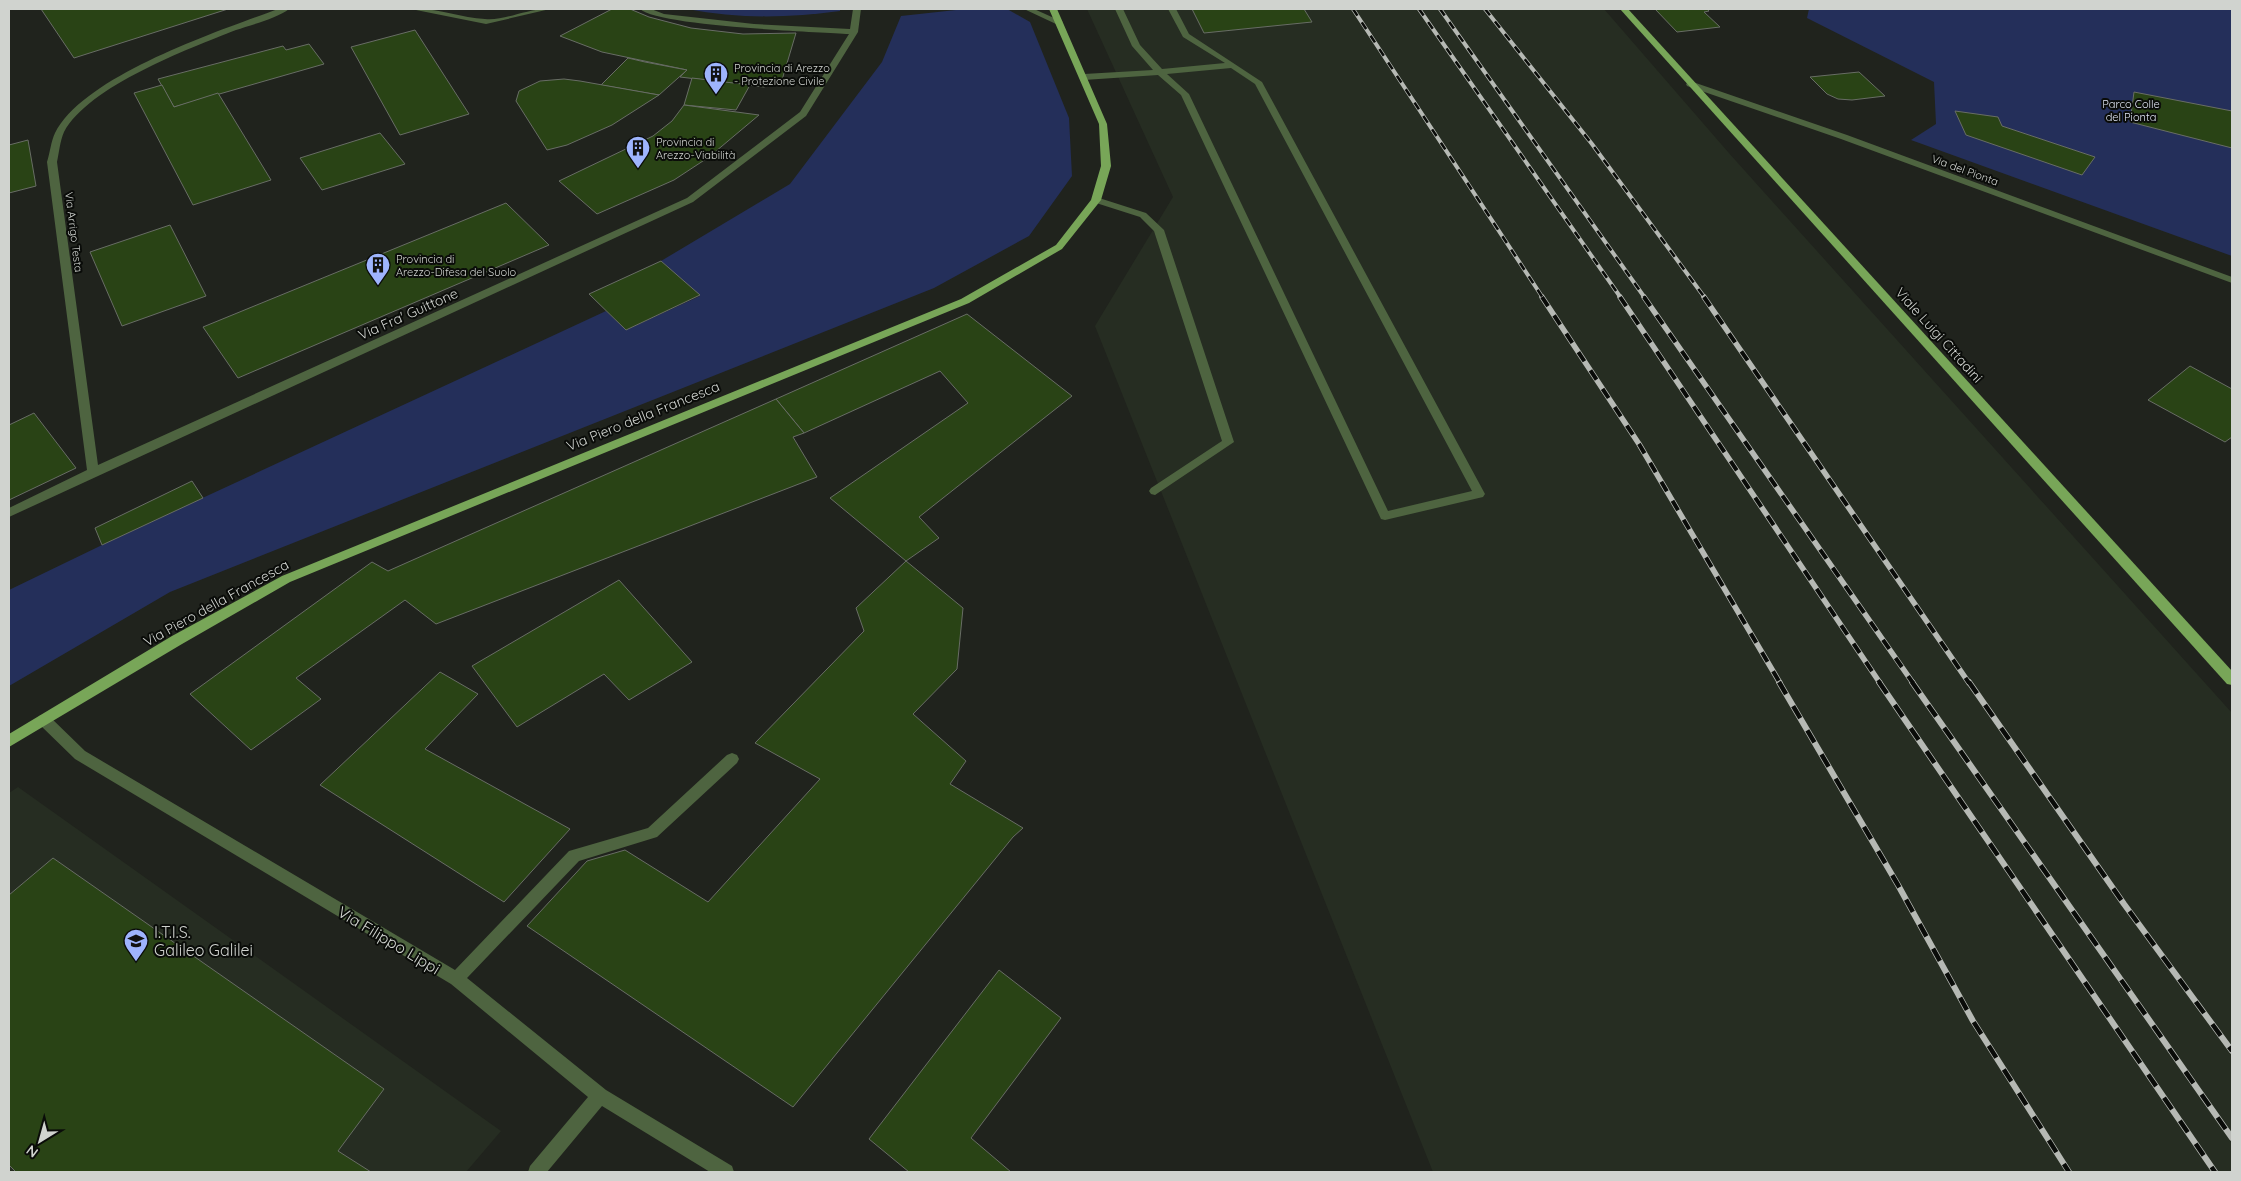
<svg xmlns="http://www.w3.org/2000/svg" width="2241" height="1181" viewBox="0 0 2241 1181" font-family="Quicksand,sans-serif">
<rect width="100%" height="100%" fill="#20231d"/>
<g fill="#262d22">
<path d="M 1087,9 L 1604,9 L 1728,152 L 2232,713 L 2232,1172 L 1433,1172 L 1095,326 L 1173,197 Z"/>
<path d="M 18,787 L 501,1131 L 466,1172 L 9,1172 L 9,793 Z"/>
</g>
<g fill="#242f5a">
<path d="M 687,9 L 840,9 L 840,11 C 789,18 738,19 687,9 Z"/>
<path d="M 965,9 L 1007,9 L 1030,22 L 1069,118 L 1072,176 L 1029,236 L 934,288 L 170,592 L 9,686 L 9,590 L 129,532 L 606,311 L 626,330 L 700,296 L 661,261 L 790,184 L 882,62 L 901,16 Z"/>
<path d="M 1809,9 L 2232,9 L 2232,256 L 1911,140 L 1936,124 L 1934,82 L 1807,18 Z"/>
</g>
<g fill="#294315" stroke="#686d65">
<path d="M 41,9 L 228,9 L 74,58 Z"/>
<path d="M 612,9 L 630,9 L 649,17 L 691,28 L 743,34 L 796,33 L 782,80 L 764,87 L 680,77 L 687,70 L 602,52 L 560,36 Z"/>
<path d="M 1192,9 L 1304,9 L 1312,22 L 1204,33 Z"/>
<path d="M 1655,9 L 1707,9 L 1709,11 L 1704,12 L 1720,27 L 1677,32 Z"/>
<path d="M 415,30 L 469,114 L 400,135 L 351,47 Z"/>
<path d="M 309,44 L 324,64 L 174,107 L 158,79 L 283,46 L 286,50 Z"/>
<path d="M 628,58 L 645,62 L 687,70 L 659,95 L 601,85 Z"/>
<path d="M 1859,72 L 1885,96 L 1852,100 L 1838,99 L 1827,94 L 1810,77 Z"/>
<path d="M 692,78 L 750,85 L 736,110 L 684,105 Z"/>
<path d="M 564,79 L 580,81 L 659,95 L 612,125 L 567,145 L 547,150 L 516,101 L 519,91 L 540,81 Z"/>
<path d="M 162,85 L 174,107 L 218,93 L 271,180 L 193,205 L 134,93 Z"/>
<path d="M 2134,92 L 2232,111 L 2232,148 L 2130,122 Z"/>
<path d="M 684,105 L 759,115 L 709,157 L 674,180 L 597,214 L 559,181 L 653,136 L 672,121 Z"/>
<path d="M 1955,111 L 1998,117 L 2002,126 L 2095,157 L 2082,175 L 1966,135 Z"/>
<path d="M 380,133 L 405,164 L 322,190 L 300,158 Z"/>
<path d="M 28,140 L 36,186 L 9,193 L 9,145 Z"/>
<path d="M 506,203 L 549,245 L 238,378 L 203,327 Z"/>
<path d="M 170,225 L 206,296 L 122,326 L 90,252 Z"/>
<path d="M 661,261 L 700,295 L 626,330 L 589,294 Z"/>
<path d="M 967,314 L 1072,396 L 919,517 L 939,538 L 906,561 L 830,498 L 968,403 L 940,371 L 804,433 L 776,399 Z"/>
<path d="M 2190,366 L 2232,389 L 2232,437 L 2225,442 L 2148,400 Z"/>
<path d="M 776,399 L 804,433 L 793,437 L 817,477 L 436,624 L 405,600 L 296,678 L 321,699 L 251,750 L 190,694 L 372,562 L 388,571 Z"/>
<path d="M 34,413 L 76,468 L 9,500 L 9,425 Z"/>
<path d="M 192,481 L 203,498 L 102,545 L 95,528 Z"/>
<path d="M 906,561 L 963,608 L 957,669 L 913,714 L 966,761 L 950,784 L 1023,828 L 1013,837 L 793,1107 L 527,926 L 587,861 L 625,850 L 708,902 L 820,779 L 755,743 L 864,631 L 856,608 Z"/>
<path d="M 619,580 L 692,662 L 629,700 L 604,674 L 517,727 L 472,666 Z"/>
<path d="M 440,672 L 478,694 L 425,749 L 570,829 L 504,902 L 320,785 Z"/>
<path d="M 53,858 L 384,1089 L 338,1151 L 371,1172 L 16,1172 L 9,1165 L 9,895 Z"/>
<path d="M 999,970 L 1061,1018 L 971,1138 L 1011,1172 L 909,1172 L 869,1139 Z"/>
</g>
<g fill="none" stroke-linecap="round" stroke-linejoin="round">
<g fill="#4e6440" fill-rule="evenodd">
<path d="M 278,9 L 289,9 C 278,18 251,25 236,30 C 188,49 89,86 64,132 C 60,141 59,153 57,162 L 98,465 L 687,198 L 800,112 L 849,34 C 816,32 657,26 640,9 L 651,9 L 664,14 L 754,24 L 850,29 L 853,9 L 861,9 L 858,32 L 806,116 L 693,202 L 9,517 L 9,508 L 87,470 L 47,162 C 50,153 51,141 55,133 C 85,75 219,31 278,9 Z"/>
<path d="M 411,9 C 436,7 460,18 485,19 C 505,21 527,8 550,9 L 486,24 Z"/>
<path d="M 1024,9 L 1034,9 L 1063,22 L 1056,24 Z"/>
<path d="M 1115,9 L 1123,9 L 1140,45 L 1162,69 L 1225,63 L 1183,37 L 1168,9 L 1176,9 L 1189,34 L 1262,82 L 1485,494 L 1483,497 L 1385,520 L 1381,519 L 1181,95 L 1158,75 L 1084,80 L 1080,77 L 1084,74 L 1153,70 L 1132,46 ZM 1231,68 L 1255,84 L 1472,491 L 1388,511 L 1189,94 L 1167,74 Z"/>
<path d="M 1690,81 L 1847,135 L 2232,277 L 2232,283 L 1841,139 L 1687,86 L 1686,84 Z"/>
<path d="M 1096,197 L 1146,213 L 1164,230 L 1234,442 L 1155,495 L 1151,494 L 1149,491 L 1151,488 L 1222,441 L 1154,231 L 1140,217 L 1093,202 L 1093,198 Z"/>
<path d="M 44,714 L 49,716 L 85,751 L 455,970 L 569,851 L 648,828 L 727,755 L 732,753 L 737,755 L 739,759 L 737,763 L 657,837 L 579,861 L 467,978 L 606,1090 L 732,1166 L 734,1172 L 710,1172 L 602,1106 L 547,1172 L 528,1172 L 530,1166 L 588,1097 L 451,984 L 75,759 L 39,724 L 37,720 L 39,716 Z"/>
</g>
<g fill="#78a658" fill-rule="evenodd">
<path d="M 1049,9 L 1057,9 L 1107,124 L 1111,166 L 1101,200 L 1062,249 L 969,303 L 290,582 L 182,644 L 9,747 L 9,734 L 172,636 L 282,576 L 961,299 L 1056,245 L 1091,200 L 1101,166 L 1099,124 Z"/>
<path d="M 1620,9 L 1628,9 L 2232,671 L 2232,685 L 2227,684 Z"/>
</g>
<defs>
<g id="rail-far2">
<path d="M 1353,9 L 1543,298"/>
<path d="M 1419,9 L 1621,298"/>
<path d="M 1440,9 L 1645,298"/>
<path d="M 1485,9 L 1592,144 L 1705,298"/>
</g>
<g id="rail-far1">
<path d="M 1542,297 L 1639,444 L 1780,683"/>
<path d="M 1620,297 L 1880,683"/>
<path d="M 1644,297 L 1913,683"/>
<path d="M 1704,297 L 1969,683"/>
</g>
<g id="rail">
<path d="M 1779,682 L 1898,885 L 1973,1021 L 2069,1172"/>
<path d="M 1879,682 L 2215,1172"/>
<path d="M 1912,682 L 2232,1138"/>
<path d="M 1969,682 L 2124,904 L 2232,1051"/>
</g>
</defs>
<use href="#rail-far2" stroke="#b6b9b4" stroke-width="4"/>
<use href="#rail-far1" stroke="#b6b9b4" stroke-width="5.5"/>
<use href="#rail" stroke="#b6b9b4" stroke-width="6"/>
<use href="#rail-far2" stroke="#0a0c09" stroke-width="2.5" stroke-dasharray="8" stroke-linecap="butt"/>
<use href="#rail-far1" stroke="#0a0c09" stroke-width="4" stroke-dasharray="11" stroke-linecap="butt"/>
<use href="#rail" stroke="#0a0c09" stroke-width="4.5" stroke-dasharray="14" stroke-linecap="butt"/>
</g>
<defs>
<symbol id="building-pin" viewBox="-11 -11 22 30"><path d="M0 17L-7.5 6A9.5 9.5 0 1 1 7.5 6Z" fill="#9eb4fd" stroke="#0a0c09"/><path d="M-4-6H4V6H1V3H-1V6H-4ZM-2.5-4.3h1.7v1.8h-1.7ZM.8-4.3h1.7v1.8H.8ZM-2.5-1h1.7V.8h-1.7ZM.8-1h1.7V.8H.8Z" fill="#111"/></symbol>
<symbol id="school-pin" viewBox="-11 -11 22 30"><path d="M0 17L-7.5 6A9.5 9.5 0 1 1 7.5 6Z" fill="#9eb4fd" stroke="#0a0c09"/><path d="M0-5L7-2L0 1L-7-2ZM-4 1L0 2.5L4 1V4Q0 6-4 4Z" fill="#111"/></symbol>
</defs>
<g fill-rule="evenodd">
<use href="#building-pin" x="702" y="60" width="28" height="38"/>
<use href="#building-pin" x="624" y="134" width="28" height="38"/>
<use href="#building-pin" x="364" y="251" width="28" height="38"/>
<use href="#school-pin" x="122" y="927" width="28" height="38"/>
</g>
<g text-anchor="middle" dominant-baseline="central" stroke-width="4" stroke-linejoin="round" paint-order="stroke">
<g font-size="11" fill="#d0d3cf" stroke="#0a0c09" text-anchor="start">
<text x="734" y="68">Provincia di Arezzo<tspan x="734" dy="13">- Protezione Civile</tspan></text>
<text x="656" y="142">Provincia di<tspan x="656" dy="13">Arezzo-Viabilità</tspan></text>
<text x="396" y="259">Provincia di<tspan x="396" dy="13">Arezzo-Difesa del Suolo</tspan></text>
</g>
<g font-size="11" fill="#dfe4f3" stroke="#0a0c09">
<text x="2131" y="104">Parco Colle<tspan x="2131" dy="13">del Pionta</tspan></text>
</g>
<g font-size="11" fill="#d0d3cf" stroke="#0a0c09">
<text transform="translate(1965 170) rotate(20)">Via del Pionta</text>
<text transform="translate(74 232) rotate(83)">Via Arrigo Testa</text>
</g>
<g font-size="14" fill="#d0d3cf" stroke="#0a0c09">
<text transform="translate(408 314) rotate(-24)">Via Fra' Guittone</text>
<text transform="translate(1939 335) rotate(48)">Viale Luigi Cittadini</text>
<text transform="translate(643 416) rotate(-22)">Via Piero della Francesca</text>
<text transform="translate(216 603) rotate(-29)">Via Piero della Francesca</text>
</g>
<g font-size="16" fill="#d0d3cf" stroke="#0a0c09" text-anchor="start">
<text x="154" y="932">I.T.I.S.<tspan x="154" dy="18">Galileo Galilei</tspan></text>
</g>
<g font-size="16" fill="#d0d3cf" stroke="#0a0c09">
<text transform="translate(389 940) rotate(31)">Via Filippo Lippi</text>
</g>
</g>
<rect width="2241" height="1181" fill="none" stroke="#d0d3cf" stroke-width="20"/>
<g transform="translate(40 1141) rotate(217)" stroke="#0a0c09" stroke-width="4" paint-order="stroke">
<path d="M0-4L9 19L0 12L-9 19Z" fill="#d0d3cf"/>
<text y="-8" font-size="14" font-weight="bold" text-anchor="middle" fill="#d0d3cf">N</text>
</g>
</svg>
